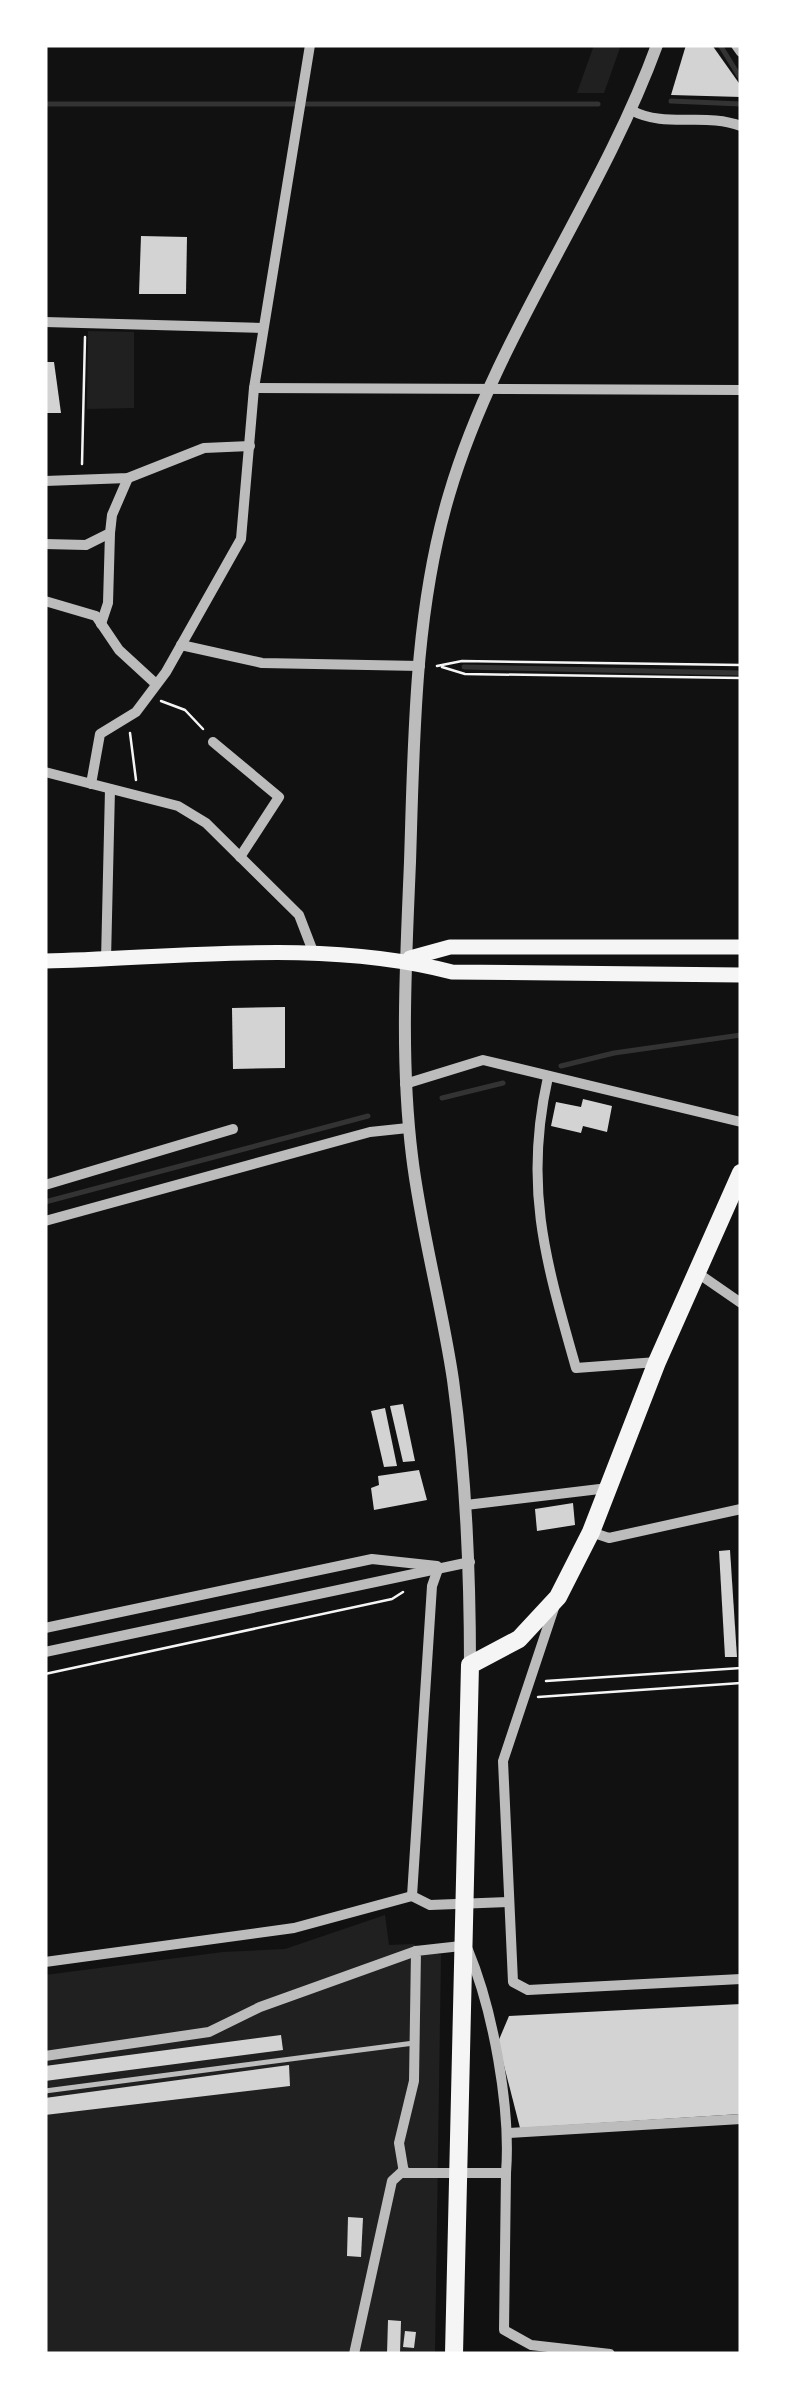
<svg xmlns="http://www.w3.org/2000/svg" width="786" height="2399" viewBox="0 0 786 2399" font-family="'Source Sans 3',sans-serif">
<rect width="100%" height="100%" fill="#111"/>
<g fill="#202020">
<path d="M 594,45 L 621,45 L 604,93 L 577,93 Z"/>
<path d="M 88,331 L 134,332 L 134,408 L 87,409 Z"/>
<path d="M 385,1915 L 389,1945 L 413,1944 L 441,1955 L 435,2354 L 45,2354 L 45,1975 L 223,1952 L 285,1949 Z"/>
</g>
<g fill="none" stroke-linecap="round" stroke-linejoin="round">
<g stroke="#333" stroke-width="5">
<path d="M 720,45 L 741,79"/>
<path d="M 671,101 L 741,104"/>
<path d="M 45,104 L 598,104"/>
<path d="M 464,667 L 741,673"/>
<path d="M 561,1066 L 614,1053 L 741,1035"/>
<path d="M 442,1098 L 503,1083"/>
<path d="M 45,1202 L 368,1116"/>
</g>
</g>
<g fill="#d3d3d3">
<path d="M 686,45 L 712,45 L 741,86 L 741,97 L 671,95 Z"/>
<path d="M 141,236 L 187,237 L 186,294 L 139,294 Z"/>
<path d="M 45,362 L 54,362 L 61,413 L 45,413 Z"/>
<path d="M 285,1007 L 285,1068 L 233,1069 L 232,1008 Z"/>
<path d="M 583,1099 L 612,1106 L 607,1132 L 583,1126 L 581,1133 L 551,1126 L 556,1102 L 581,1107 Z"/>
<path d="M 403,1404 L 415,1461 L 403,1462 L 390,1406 Z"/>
<path d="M 385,1408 L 397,1466 L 384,1467 L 371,1411 Z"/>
<path d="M 419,1470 L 427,1500 L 374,1510 L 371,1488 L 379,1485 L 378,1476 Z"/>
<path d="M 573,1503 L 575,1525 L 537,1531 L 535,1509 Z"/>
<path d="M 730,1550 L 737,1657 L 725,1657 L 719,1551 Z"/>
<path d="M 741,2004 L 741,2114 L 520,2128 L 498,2042 L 509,2016 Z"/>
<path d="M 281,2035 L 283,2050 L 45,2081 L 45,2066 Z"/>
<path d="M 289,2065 L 290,2086 L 45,2115 L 45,2098 Z"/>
<path d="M 348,2217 L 363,2218 L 361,2257 L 347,2256 Z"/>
<path d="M 388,2320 L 401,2321 L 400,2354 L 387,2354 Z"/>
<path d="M 405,2331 L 416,2332 L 414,2348 L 403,2347 Z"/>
</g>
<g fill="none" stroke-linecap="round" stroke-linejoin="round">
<g stroke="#f5f5f5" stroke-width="2.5">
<path d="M 82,464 L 85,337"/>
<path d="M 437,666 L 462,661 L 741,665"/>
<path d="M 442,667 L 465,674 L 741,678"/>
<path d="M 161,701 L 185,710 L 203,729"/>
<path d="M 130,733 L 136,780"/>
<path d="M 45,1674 L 392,1599 L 403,1592"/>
<path d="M 546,1681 L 741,1668"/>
<path d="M 538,1697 L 741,1683"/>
</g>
<path stroke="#bcbcbc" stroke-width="5" d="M 45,2091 L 414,2043"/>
<g stroke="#bcbcbc" stroke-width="10">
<path d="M 736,45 L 741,52"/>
<path d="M 631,110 C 665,129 705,112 741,126"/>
<path d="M 45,322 L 263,328"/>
<path d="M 254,388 L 741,390"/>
<path d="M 45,481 L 128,478 L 204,448 L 250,446"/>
<path d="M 45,544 L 86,545 L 110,533 L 112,515 L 128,478"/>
<path d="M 45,601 L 96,616 L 119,650 L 156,684"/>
<path d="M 101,624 L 108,603 L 110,533"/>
<path d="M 181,645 L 262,663 L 420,666"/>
<path d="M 213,742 L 279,797 L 240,857"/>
<path d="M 45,772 L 178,806 L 206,823 L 299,915 L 314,954"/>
<path d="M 91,784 L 100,734 L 136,712 L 166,672 L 241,539 L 254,388 L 310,45"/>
<path d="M 106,960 L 110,789"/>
<path d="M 548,1077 C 523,1188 546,1262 576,1368 L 657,1362"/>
<path d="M 405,1084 L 483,1060 L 741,1122"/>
<path d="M 45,1185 L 233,1129"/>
<path d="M 45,1221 L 370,1132 L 408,1128"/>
<path d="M 696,1272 L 741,1303"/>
<path d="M 466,1505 L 608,1488"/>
<path d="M 591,1532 L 609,1538 L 741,1509"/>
<path d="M 554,1608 L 503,1761 L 513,1982 L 528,1990 L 741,1979"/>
<path d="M 45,1628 L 372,1559 L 437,1566"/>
<path d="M 45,1652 L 470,1562"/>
<path d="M 412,1896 L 432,1586 L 438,1569"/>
<path d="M 461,1946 L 416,1951 L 414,2081 L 399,2143 L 404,2173 L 506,2173 L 504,2330 L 531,2345 L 610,2354"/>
<path d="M 468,1950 C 493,2010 511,2108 506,2173"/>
<path d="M 45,1962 L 294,1928 L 412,1896 L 430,1905 L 508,1902"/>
<path d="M 45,2056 L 209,2032 L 260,2007 L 416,1951"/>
<path d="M 509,2133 L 741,2119"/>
<path d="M 354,2354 L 392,2181 L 404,2170"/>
</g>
<path stroke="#bcbcbc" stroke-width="12" d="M 470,1665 C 470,1569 466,1474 453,1380 C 442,1305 421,1231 412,1156 C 400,1059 406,960 410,862 C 414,740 414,613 449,495 C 496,335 600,201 657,45"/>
<g stroke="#f5f5f5" stroke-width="15">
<path d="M 410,958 L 450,947 L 741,947"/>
<path d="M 45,961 C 178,958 322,938 452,972 L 741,975"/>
</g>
<path stroke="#f5f5f5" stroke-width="18" d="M 454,2354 L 470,1665 L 519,1639 L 558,1597 L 591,1532 L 657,1362 L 741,1173"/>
</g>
<rect width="786" height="2399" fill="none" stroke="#ffffff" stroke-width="95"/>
</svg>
